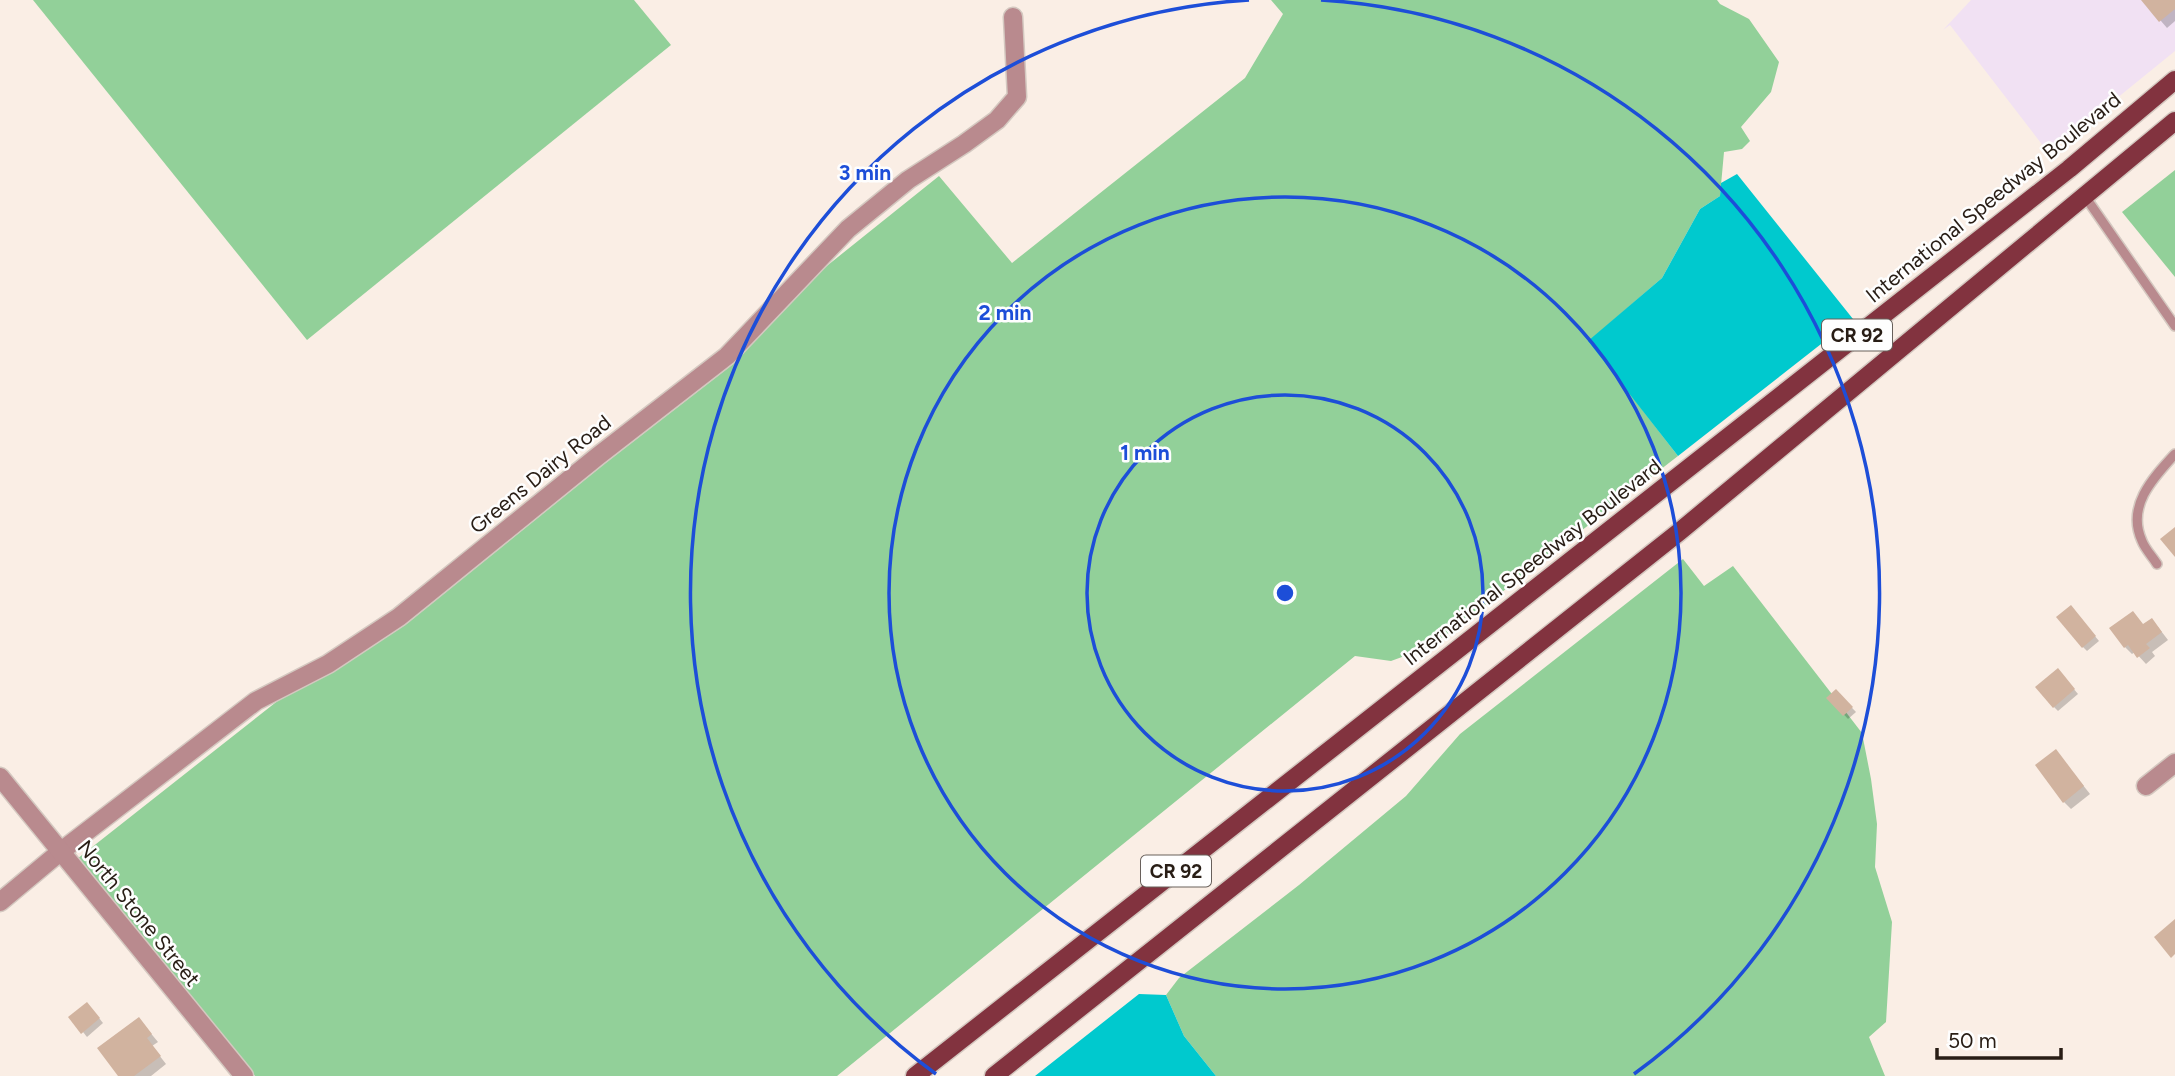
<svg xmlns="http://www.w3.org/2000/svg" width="2175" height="1076" viewBox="0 0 2175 1076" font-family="Figtree,sans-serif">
<rect width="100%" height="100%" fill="#faeee5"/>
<path fill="#f1e1f3" d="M 1971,0 L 2175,0 L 2175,51 L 2090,120 L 2047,151 L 1950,25 L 1943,30 Z"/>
<g fill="#92d099">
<path d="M 33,0 L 634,0 L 671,45 L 307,340 Z"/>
<path d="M 1271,0 L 1717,0 L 1720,4 L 1749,19 L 1779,62 L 1771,92 L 1741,127 L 1750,141 L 1742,149 L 1724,152 L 1720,196 L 1700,209 L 1662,278 L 1589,341 L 1678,456 L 1432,646 L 1391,661 L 1355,656 L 837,1076 L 255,1076 L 77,859 L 280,699 L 333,672 L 405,625 L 604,464 L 733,364 L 823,269 L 939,176 L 1012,263 L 1245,78 L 1283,14 Z"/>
<path d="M 2175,170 L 2175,277 L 2122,212 Z"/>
<path d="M 1683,559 L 1704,586 L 1733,566 L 1862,733 L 1871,779 L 1877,824 L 1875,867 L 1892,922 L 1886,1022 L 1869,1037 L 1885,1076 L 1216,1076 L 1184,1036 L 1166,995 L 1179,978 L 1299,885 L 1406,796 L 1460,734 Z"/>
</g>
<g fill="#00c9ce">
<path d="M 1737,174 L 1853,319 L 1678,456 L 1588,341 L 1662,278 L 1700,209 L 1720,196 L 1721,183 Z"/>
<path d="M 1139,994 L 1166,995 L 1184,1036 L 1216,1076 L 1035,1076 Z"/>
</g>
<g fill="#0003">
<path d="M 2143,0 L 2175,0 L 2175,21 L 2167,28 Z"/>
<path d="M 2075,612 L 2099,641 L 2087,651 L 2083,647 Z"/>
<path d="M 2133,613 L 2144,626 L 2158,627 L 2168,640 L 2152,652 L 2155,656 L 2146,664 L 2135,652 L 2132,654 L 2125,647 L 2112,629 Z"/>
<path d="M 2062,675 L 2078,694 L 2058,711 L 2054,707 Z"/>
<path d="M 1836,691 L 1856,712 L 1848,719 L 1829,698 Z"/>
<path d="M 2056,751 L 2090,794 L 2071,809 L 2064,802 Z"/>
<path d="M 91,1008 L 103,1023 L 87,1037 L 83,1032 Z"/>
<path d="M 139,1019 L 158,1042 L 152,1046 L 166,1064 L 151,1076 L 120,1076 Z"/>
</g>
<g fill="#d1b39f">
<path d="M 2141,0 L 2175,0 L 2175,9 L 2159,22 Z"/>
<path d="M 2175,527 L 2175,557 L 2160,539 Z"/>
<path d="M 2071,605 L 2096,636 L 2082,648 L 2056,617 Z"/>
<path d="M 2133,611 L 2143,624 L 2152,618 L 2162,632 L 2146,644 L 2150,648 L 2137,658 L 2128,645 L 2124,648 L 2109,628 Z"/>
<path d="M 2058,668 L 2075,689 L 2053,708 L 2035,687 Z"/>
<path d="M 1836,689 L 1853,707 L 1843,716 L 1826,698 Z"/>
<path d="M 2056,749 L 2084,786 L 2063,803 L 2035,765 Z"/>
<path d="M 2175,919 L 2175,954 L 2171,958 L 2154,937 Z"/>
<path d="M 87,1002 L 100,1018 L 81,1034 L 68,1017 Z"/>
<path d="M 139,1017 L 152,1034 L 147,1038 L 161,1056 L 134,1076 L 118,1076 L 97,1048 Z"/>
</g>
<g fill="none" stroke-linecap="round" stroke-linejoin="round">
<defs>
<g id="service">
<path d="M 2084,195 L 2175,326"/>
<path d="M 2157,564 C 2152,556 2145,549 2142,541 C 2126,506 2153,478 2175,454"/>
</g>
<g id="minor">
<path d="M 2146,786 L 2175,763"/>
<path d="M 0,902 L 60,852 L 256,701 L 328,664 L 399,617 L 598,456 L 727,356 L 848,229 L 908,180 L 964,144 L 997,120 L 1017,97 L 1013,17"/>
</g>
<path id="tertiary" d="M 0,777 L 244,1076"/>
<g id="primary">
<path d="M 915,1076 L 2069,169 L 2175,80"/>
<path d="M 994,1076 L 1679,532 L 2175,121"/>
</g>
</defs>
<use href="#service" stroke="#d4c8c0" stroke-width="12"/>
<use href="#minor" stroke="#d4c8c0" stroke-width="21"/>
<use href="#tertiary" stroke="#d4c8c0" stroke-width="21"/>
<use href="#primary" stroke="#d4c8c0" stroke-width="21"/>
<use href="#service" stroke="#b98a8e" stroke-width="9"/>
<use href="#minor" stroke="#b98a8e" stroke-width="18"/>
<use href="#tertiary" stroke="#b98a8e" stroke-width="18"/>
<use href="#primary" stroke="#82333f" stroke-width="18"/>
</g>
<g fill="none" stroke="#1d4ed8" stroke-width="3.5">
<circle cx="1285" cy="593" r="198"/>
<circle cx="1285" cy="593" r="396"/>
<path d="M936 1074A594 594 0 0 1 1249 0M1321 0A594 594 0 0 1 1634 1074"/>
</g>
<g text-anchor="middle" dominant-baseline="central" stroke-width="5" stroke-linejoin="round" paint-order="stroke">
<g fill="#fefefe" stroke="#68605b" stroke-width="2">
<rect x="1822" y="319.5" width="70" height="31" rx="5"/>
<rect x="1141" y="855.5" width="70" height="31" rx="5"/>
</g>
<g font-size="19" font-weight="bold" fill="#281d15">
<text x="1857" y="335">CR 92</text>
<text x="1176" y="871">CR 92</text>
</g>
<g font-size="21" fill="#281d15" stroke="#fefefe">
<text transform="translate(1993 197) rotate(-39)">International Speedway Boulevard</text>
<text transform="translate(540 474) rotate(-39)">Greens Dairy Road</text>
<text transform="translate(1532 562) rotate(-38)">International Speedway Boulevard</text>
<text transform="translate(139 913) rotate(51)">North Stone Street</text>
</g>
</g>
<circle cx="1285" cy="593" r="10" fill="#1d4ed8" stroke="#fefefe" stroke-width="3.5"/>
<g font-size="21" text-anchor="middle" font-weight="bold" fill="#1d4ed8" stroke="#fefefe" stroke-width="5" stroke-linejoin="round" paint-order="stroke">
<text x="865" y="180">3 min</text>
<text x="1005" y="320">2 min</text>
<text x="1145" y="460">1 min</text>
</g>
<path d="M1937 1048v10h124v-10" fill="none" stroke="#281d15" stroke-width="3.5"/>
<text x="1948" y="1048" font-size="21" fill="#281d15" stroke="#fefefe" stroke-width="5" paint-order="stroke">50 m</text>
</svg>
